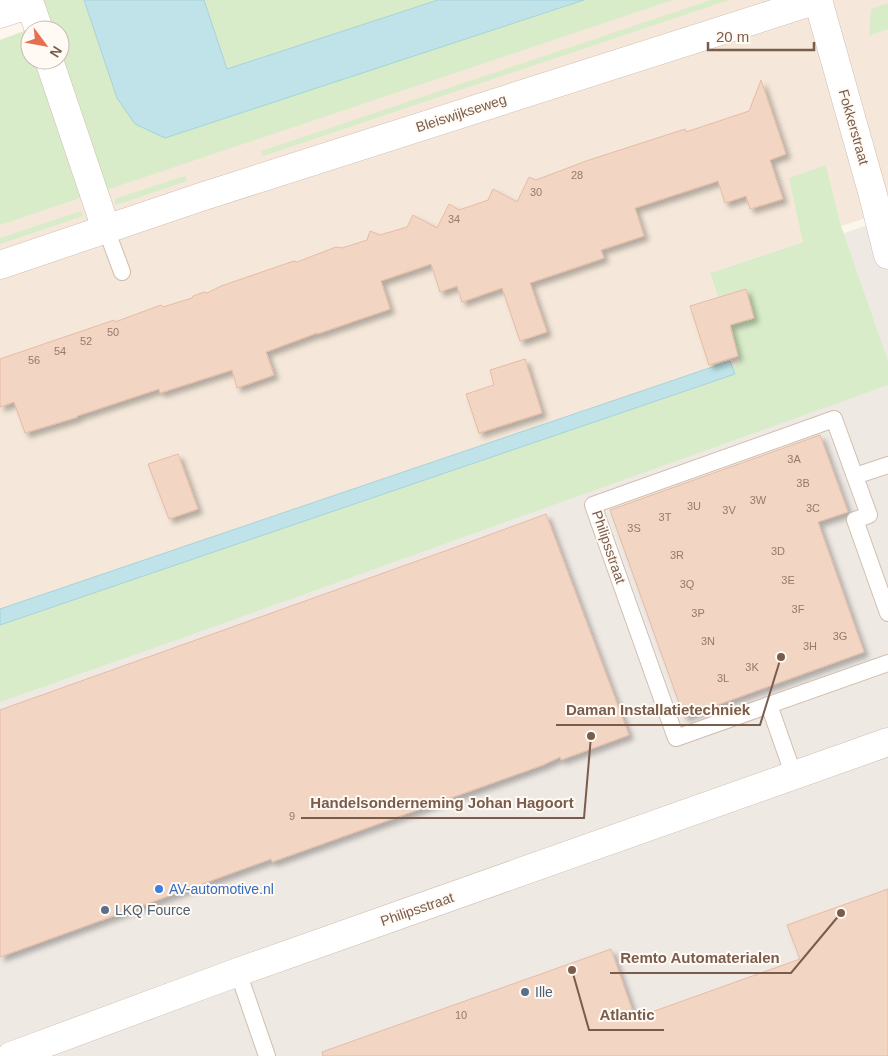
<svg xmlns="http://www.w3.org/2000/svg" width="888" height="1056" viewBox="0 0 888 1056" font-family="Helvetica,sans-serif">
<defs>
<filter id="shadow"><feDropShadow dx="4.5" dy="4.5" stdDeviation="2.5" flood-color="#0004"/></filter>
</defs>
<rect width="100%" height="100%" fill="#fdf6ec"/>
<path fill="#f5e8da" d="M 589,0 L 888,0 L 888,211 L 841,226 L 826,165 L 803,242 L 710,273 L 740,362 L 732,368 L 0,619 L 0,188 L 439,32 Z"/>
<path fill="#efe9e4" d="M 888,218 L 888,1056 L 0,1056 L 0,617 L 742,365 L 713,278 Z"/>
<g fill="#d8ecc9">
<path d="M 41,0 L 84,0 L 117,98 L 165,138 L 584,0 L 673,0 L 106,190 L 60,57 L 60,30 L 51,30 Z"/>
<path d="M 204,0 L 438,0 L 227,69 Z"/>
<path d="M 711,0 L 729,0 L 263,156 L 261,151 Z"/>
<path d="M 888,3 L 888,29 L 869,36 L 871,9 Z"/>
<path d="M 29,29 L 30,60 L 40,60 L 86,196 L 0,225 L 0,40 Z"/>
<path d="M 826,165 L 841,226 L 888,361 L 888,385 L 188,636 L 0,702 L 0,625 L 734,374 L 732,368 L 740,362 L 710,273 L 803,242 L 789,178 Z"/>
<path d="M 185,176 L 187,181 L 116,205 L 114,199 Z"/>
<path d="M 81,211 L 83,216 L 0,244 L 0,238 Z"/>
</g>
<g fill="#bfe3e8" stroke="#a5d3da">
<path d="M 84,0 L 204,0 L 227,69 L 438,0 L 584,0 L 165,138 L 135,124 L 117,98 Z"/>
<path d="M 730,361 L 735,374 L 0,625 L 0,609 Z"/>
</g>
<g fill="#f3d5c3" stroke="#e6bba3" filter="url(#shadow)">
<path d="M 761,80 L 786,154 L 770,160 L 783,199 L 750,209 L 746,196 L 725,203 L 718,181 L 635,208 L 644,236 L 601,250 L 604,258 L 530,283 L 547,332 L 520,341 L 502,288 L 462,302 L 457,286 L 440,292 L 431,264 L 381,281 L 390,309 L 317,334 L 317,333 L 266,352 L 274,375 L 237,388 L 232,370 L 160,393 L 159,389 L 77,416 L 78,417 L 25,433 L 14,402 L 0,407 L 0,359 L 114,320 L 115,322 L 161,305 L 163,307 L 192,298 L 193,296 L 204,292 L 207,293 L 221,286 L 294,261 L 297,262 L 336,247 L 342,248 L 367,240 L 370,231 L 380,235 L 407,227 L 413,215 L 437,228 L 449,204 L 459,210 L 488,200 L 493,189 L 517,202 L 529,177 L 536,180 L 586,161 L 685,129 L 686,132 L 749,111 Z"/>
<path d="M 746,289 L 754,318 L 730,325 L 738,356 L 709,365 L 690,306 Z"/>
<path d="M 525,359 L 542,413 L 479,433 L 466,394 L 494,385 L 490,370 Z"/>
<path d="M 820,435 L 848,512 L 818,522 L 864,652 L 684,717 L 610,510 Z"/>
<path d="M 178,454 L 198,509 L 169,519 L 148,464 Z"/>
<path d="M 546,514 L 629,735 L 561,760 L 560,757 L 543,765 L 272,862 L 271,859 L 0,957 L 0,710 L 459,546 Z"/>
<path d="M 888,889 L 888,1056 L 323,1056 L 322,1052 L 611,949 L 635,1018 L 800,959 L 787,925 Z"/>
</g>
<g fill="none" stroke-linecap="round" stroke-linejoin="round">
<defs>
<g id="service">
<path d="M 106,229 L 122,272"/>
<path d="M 855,476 L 888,465"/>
<path d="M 888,613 L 855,520 L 869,515 L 834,419 L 593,505 L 676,738 L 888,663"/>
<path d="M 769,705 L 794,776"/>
<path d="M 238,972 L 267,1056"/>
</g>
<g id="minor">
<path d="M 0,14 L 30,4 L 39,30"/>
<path d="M 49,60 L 106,229"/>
<path d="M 11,1056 L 238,972 L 888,742"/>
</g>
<g id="tertiary">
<path d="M 818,0 L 873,195 L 888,255"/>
<path d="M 0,265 L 201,197 L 817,0"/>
</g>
</defs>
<use href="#service" stroke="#d1beb0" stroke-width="18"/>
<use href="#minor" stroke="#d1beb0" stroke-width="29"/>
<use href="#tertiary" stroke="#d1beb0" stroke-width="29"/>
<use href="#service" stroke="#fff" stroke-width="16"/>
<use href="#minor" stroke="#fff" stroke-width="28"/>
<use href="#tertiary" stroke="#fff" stroke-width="28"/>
</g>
<circle fill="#3f7fe0" stroke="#fffaf3" stroke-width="2" cx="159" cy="889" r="5"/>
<g fill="#5c6f8a" stroke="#fffaf3" stroke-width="2">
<circle cx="105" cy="910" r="5"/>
<circle cx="525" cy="992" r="5"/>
</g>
<g text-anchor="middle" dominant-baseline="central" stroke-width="4" stroke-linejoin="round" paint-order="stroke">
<g font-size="11" fill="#987a6a">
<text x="577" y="175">28</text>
<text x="536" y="192">30</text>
<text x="454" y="219">34</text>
<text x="113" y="332">50</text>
<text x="86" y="341">52</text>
<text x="60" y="351">54</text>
<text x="34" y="360">56</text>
<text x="794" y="459">3A</text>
<text x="803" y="483">3B</text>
<text x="758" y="500">3W</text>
<text x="694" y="506">3U</text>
<text x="813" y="508">3C</text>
<text x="729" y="510">3V</text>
<text x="665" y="517">3T</text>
<text x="634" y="528">3S</text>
<text x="778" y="551">3D</text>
<text x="677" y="555">3R</text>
<text x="788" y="580">3E</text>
<text x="687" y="584">3Q</text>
<text x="798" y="609">3F</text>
<text x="698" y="613">3P</text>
<text x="840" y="636">3G</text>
<text x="708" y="641">3N</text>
<text x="810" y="646">3H</text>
<text x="752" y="667">3K</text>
<text x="723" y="678">3L</text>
<text x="292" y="816">9</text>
<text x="461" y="1015">10</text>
</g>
<g font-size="14" fill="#7a5c4d" stroke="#fffaf3">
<text transform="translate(461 113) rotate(-18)">Bleiswijkseweg</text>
<text transform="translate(854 127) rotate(74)">Fokkerstraat</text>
<text transform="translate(609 547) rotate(71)">Philipsstraat</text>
<text transform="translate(417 909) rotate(-19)">Philipsstraat</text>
</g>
<g font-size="14" fill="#366cbe" stroke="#fffaf3" text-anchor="start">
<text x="169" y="889">AV-automotive.nl</text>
</g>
<g font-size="14" fill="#4e5e75" stroke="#fffaf3" text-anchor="start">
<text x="115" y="910">LKQ Fource</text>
<text x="535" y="992">Ille</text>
</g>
</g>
<path fill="none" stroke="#7a5c4d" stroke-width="2" d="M781 657L760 725H556M591 736L584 818H301M841 913L791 973H610M572 970L589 1030H664"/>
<g fill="#7a5c4d" stroke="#fffaf3" stroke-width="2">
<circle cx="781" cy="657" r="5"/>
<circle cx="591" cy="736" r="5"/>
<circle cx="841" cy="913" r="5"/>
<circle cx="572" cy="970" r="5"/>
</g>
<g font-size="15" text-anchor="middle" font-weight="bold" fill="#7a5c4d" stroke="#fffaf3" stroke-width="4" stroke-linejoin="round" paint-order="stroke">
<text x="658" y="715">Daman Installatietechniek</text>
<text x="442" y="808">Handelsonderneming Johan Hagoort</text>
<text x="700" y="963">Remto Automaterialen</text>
<text x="627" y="1020">Atlantic</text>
</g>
<g transform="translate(45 45) rotate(122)"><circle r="24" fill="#fffaf3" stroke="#cabbb1"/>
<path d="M0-4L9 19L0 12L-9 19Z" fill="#e76f51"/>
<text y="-8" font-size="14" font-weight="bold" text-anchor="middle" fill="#7a5c4d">N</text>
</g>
<path d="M708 42v8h106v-8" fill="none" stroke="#7a5c4d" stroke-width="2.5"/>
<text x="716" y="42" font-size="15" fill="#7a5c4d" stroke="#fffaf3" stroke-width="4" paint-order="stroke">20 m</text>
</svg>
